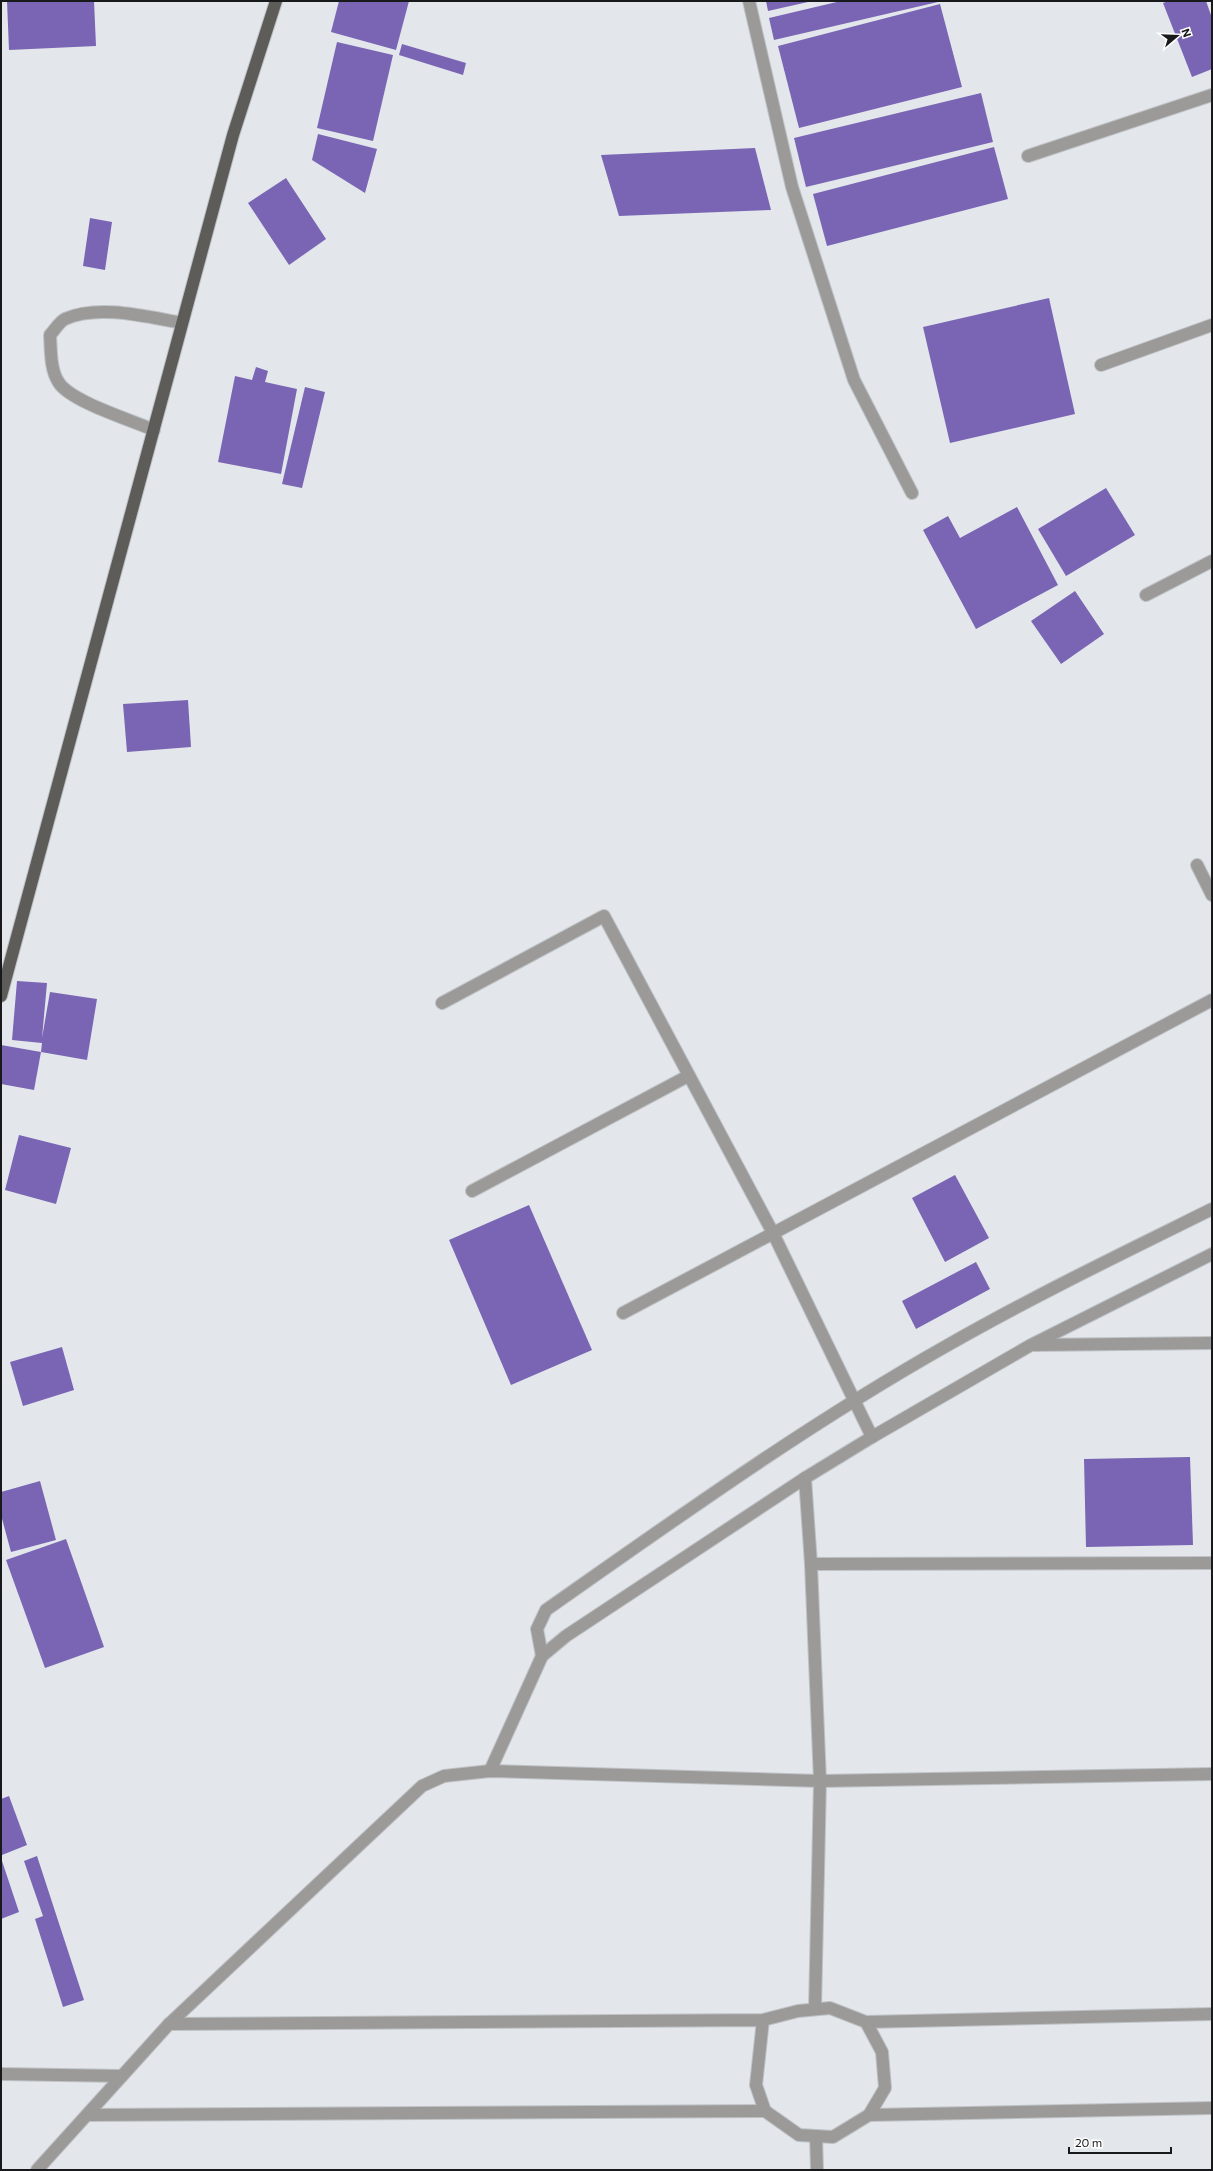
<svg xmlns="http://www.w3.org/2000/svg" width="1213" height="2171" viewBox="0 0 1213 2171" font-family="Commissioner,sans-serif">
<rect width="100%" height="100%" fill="#e3e7eb"/>
<g fill="#7965b4">
<path d="M 7,1 L 94,1 L 96,46 L 9,50 Z"/>
<path d="M 339,1 L 409,1 L 396,50 L 331,32 Z"/>
<path d="M 766,1 L 808,1 L 808,2 L 768,11 Z"/>
<path d="M 841,1 L 938,1 L 938,2 L 774,40 L 769,18 Z"/>
<path d="M 1168,1 L 1206,1 L 1212,18 L 1212,69 L 1192,77 L 1163,3 Z"/>
<path d="M 940,4 L 962,87 L 799,128 L 778,46 Z"/>
<path d="M 337,42 L 393,55 L 373,141 L 317,128 Z"/>
<path d="M 402,44 L 466,63 L 463,75 L 399,55 Z"/>
<path d="M 981,93 L 993,142 L 806,187 L 794,138 Z"/>
<path d="M 318,134 L 377,149 L 365,193 L 312,160 Z"/>
<path d="M 994,147 L 1008,199 L 827,246 L 813,194 Z"/>
<path d="M 755,148 L 771,210 L 619,216 L 601,155 Z"/>
<path d="M 286,178 L 326,239 L 289,265 L 248,203 Z"/>
<path d="M 90,218 L 112,222 L 105,270 L 83,266 Z"/>
<path d="M 1049,298 L 1075,414 L 950,443 L 923,327 Z"/>
<path d="M 256,367 L 268,371 L 265,382 L 297,389 L 281,474 L 218,462 L 235,376 L 252,380 Z"/>
<path d="M 305,387 L 325,392 L 302,488 L 282,484 Z"/>
<path d="M 1106,488 L 1135,535 L 1066,576 L 1038,529 Z"/>
<path d="M 1017,507 L 1058,585 L 976,629 L 923,530 L 948,516 L 960,538 Z"/>
<path d="M 1075,591 L 1104,634 L 1061,664 L 1031,621 Z"/>
<path d="M 188,700 L 191,747 L 127,752 L 123,704 Z"/>
<path d="M 17,981 L 47,983 L 42,1038 L 50,992 L 97,999 L 87,1060 L 41,1052 L 42,1043 L 12,1040 Z"/>
<path d="M 1,1045 L 41,1052 L 34,1090 L 1,1084 Z"/>
<path d="M 19,1135 L 71,1148 L 56,1204 L 5,1190 Z"/>
<path d="M 955,1175 L 989,1238 L 945,1262 L 912,1198 Z"/>
<path d="M 529,1205 L 592,1350 L 511,1385 L 449,1240 Z"/>
<path d="M 976,1262 L 990,1289 L 916,1329 L 902,1301 Z"/>
<path d="M 62,1347 L 74,1390 L 23,1406 L 10,1362 Z"/>
<path d="M 1190,1457 L 1193,1545 L 1086,1547 L 1084,1459 Z"/>
<path d="M 40,1481 L 56,1540 L 11,1552 L 1,1515 L 1,1492 Z"/>
<path d="M 66,1539 L 104,1647 L 45,1668 L 6,1560 Z"/>
<path d="M 9,1796 L 27,1845 L 2,1855 L 1,1799 Z"/>
<path d="M 37,1856 L 84,2000 L 63,2007 L 35,1919 L 43,1916 L 24,1861 Z"/>
<path d="M 1,1858 L 19,1912 L 1,1919 Z"/>
</g>
<g fill="none" stroke-linecap="round" stroke-linejoin="round">
<defs>
<g id="minor">
<path d="M 749,1 L 792,187 L 854,380 L 912,493"/>
<path d="M 1028,156 L 1212,95"/>
<path d="M 1101,365 L 1212,325"/>
<path d="M 154,430 C 131,420 72,402 59,383 C 50,370 51,350 50,335 C 54,331 59,322 65,319 C 99,304 147,317 182,323"/>
<path d="M 1146,595 L 1212,561"/>
<path d="M 1197,865 L 1212,895"/>
<path d="M 442,1003 L 604,916 L 773,1233 L 872,1437"/>
<path d="M 472,1191 L 688,1076"/>
<path d="M 623,1313 L 1212,1000"/>
<path d="M 1034,1345 L 1212,1343"/>
<path d="M 805,1478 L 811,1564 L 1212,1563"/>
<path d="M 811,1564 L 820,1781 L 1212,1774"/>
<path d="M 542,1656 L 537,1629 L 546,1610 C 677,1518 808,1424 948,1345 C 1034,1296 1123,1253 1212,1209"/>
<path d="M 490,1771 L 542,1656 L 566,1636 L 805,1478 L 872,1437 L 1031,1345 L 1212,1254"/>
<path d="M 866,2022 L 1212,2014"/>
<path d="M 169,2024 L 763,2020 L 798,2011 L 830,2008 L 866,2022 L 882,2052 L 885,2088 L 869,2115 L 833,2137 L 799,2135 L 765,2111 L 756,2085 L 763,2020"/>
<path d="M 1,2074 L 122,2076"/>
<path d="M 87,2115 L 765,2111"/>
<path d="M 869,2115 L 1212,2108"/>
<path d="M 816,2136 L 817,2170"/>
<path d="M 37,2170 L 169,2024 L 422,1786 L 444,1776 L 490,1771 L 820,1781 L 815,2009"/>
</g>
<path id="major" d="M 1,996 L 233,135 L 276,1"/>
</defs>
<use href="#minor" stroke="#bec2c5" stroke-width="14"/>
<use href="#major" stroke="#bec2c5" stroke-width="14"/>
<use href="#minor" stroke="#9c9a99" stroke-width="12"/>
<use href="#major" stroke="#5e5c59" stroke-width="12"/>
</g>
<rect width="1213" height="2171" fill="none" stroke="#17191a" stroke-width="4"/>
<g transform="translate(1177 36) rotate(71)" stroke="#ffffff" stroke-width="3" paint-order="stroke">
<path d="M0-3L7 15L0 10L-7 15Z" fill="#17191a"/>
<text y="-6" font-size="11" font-weight="bold" text-anchor="middle" fill="#17191a">N</text>
</g>
<path d="M1069 2147v6h102v-6" fill="none" stroke="#17191a" stroke-width="2"/>
<text x="1075" y="2147" font-size="12" fill="#17191a" stroke="#ffffff" stroke-width="3" paint-order="stroke">20 m</text>
</svg>
